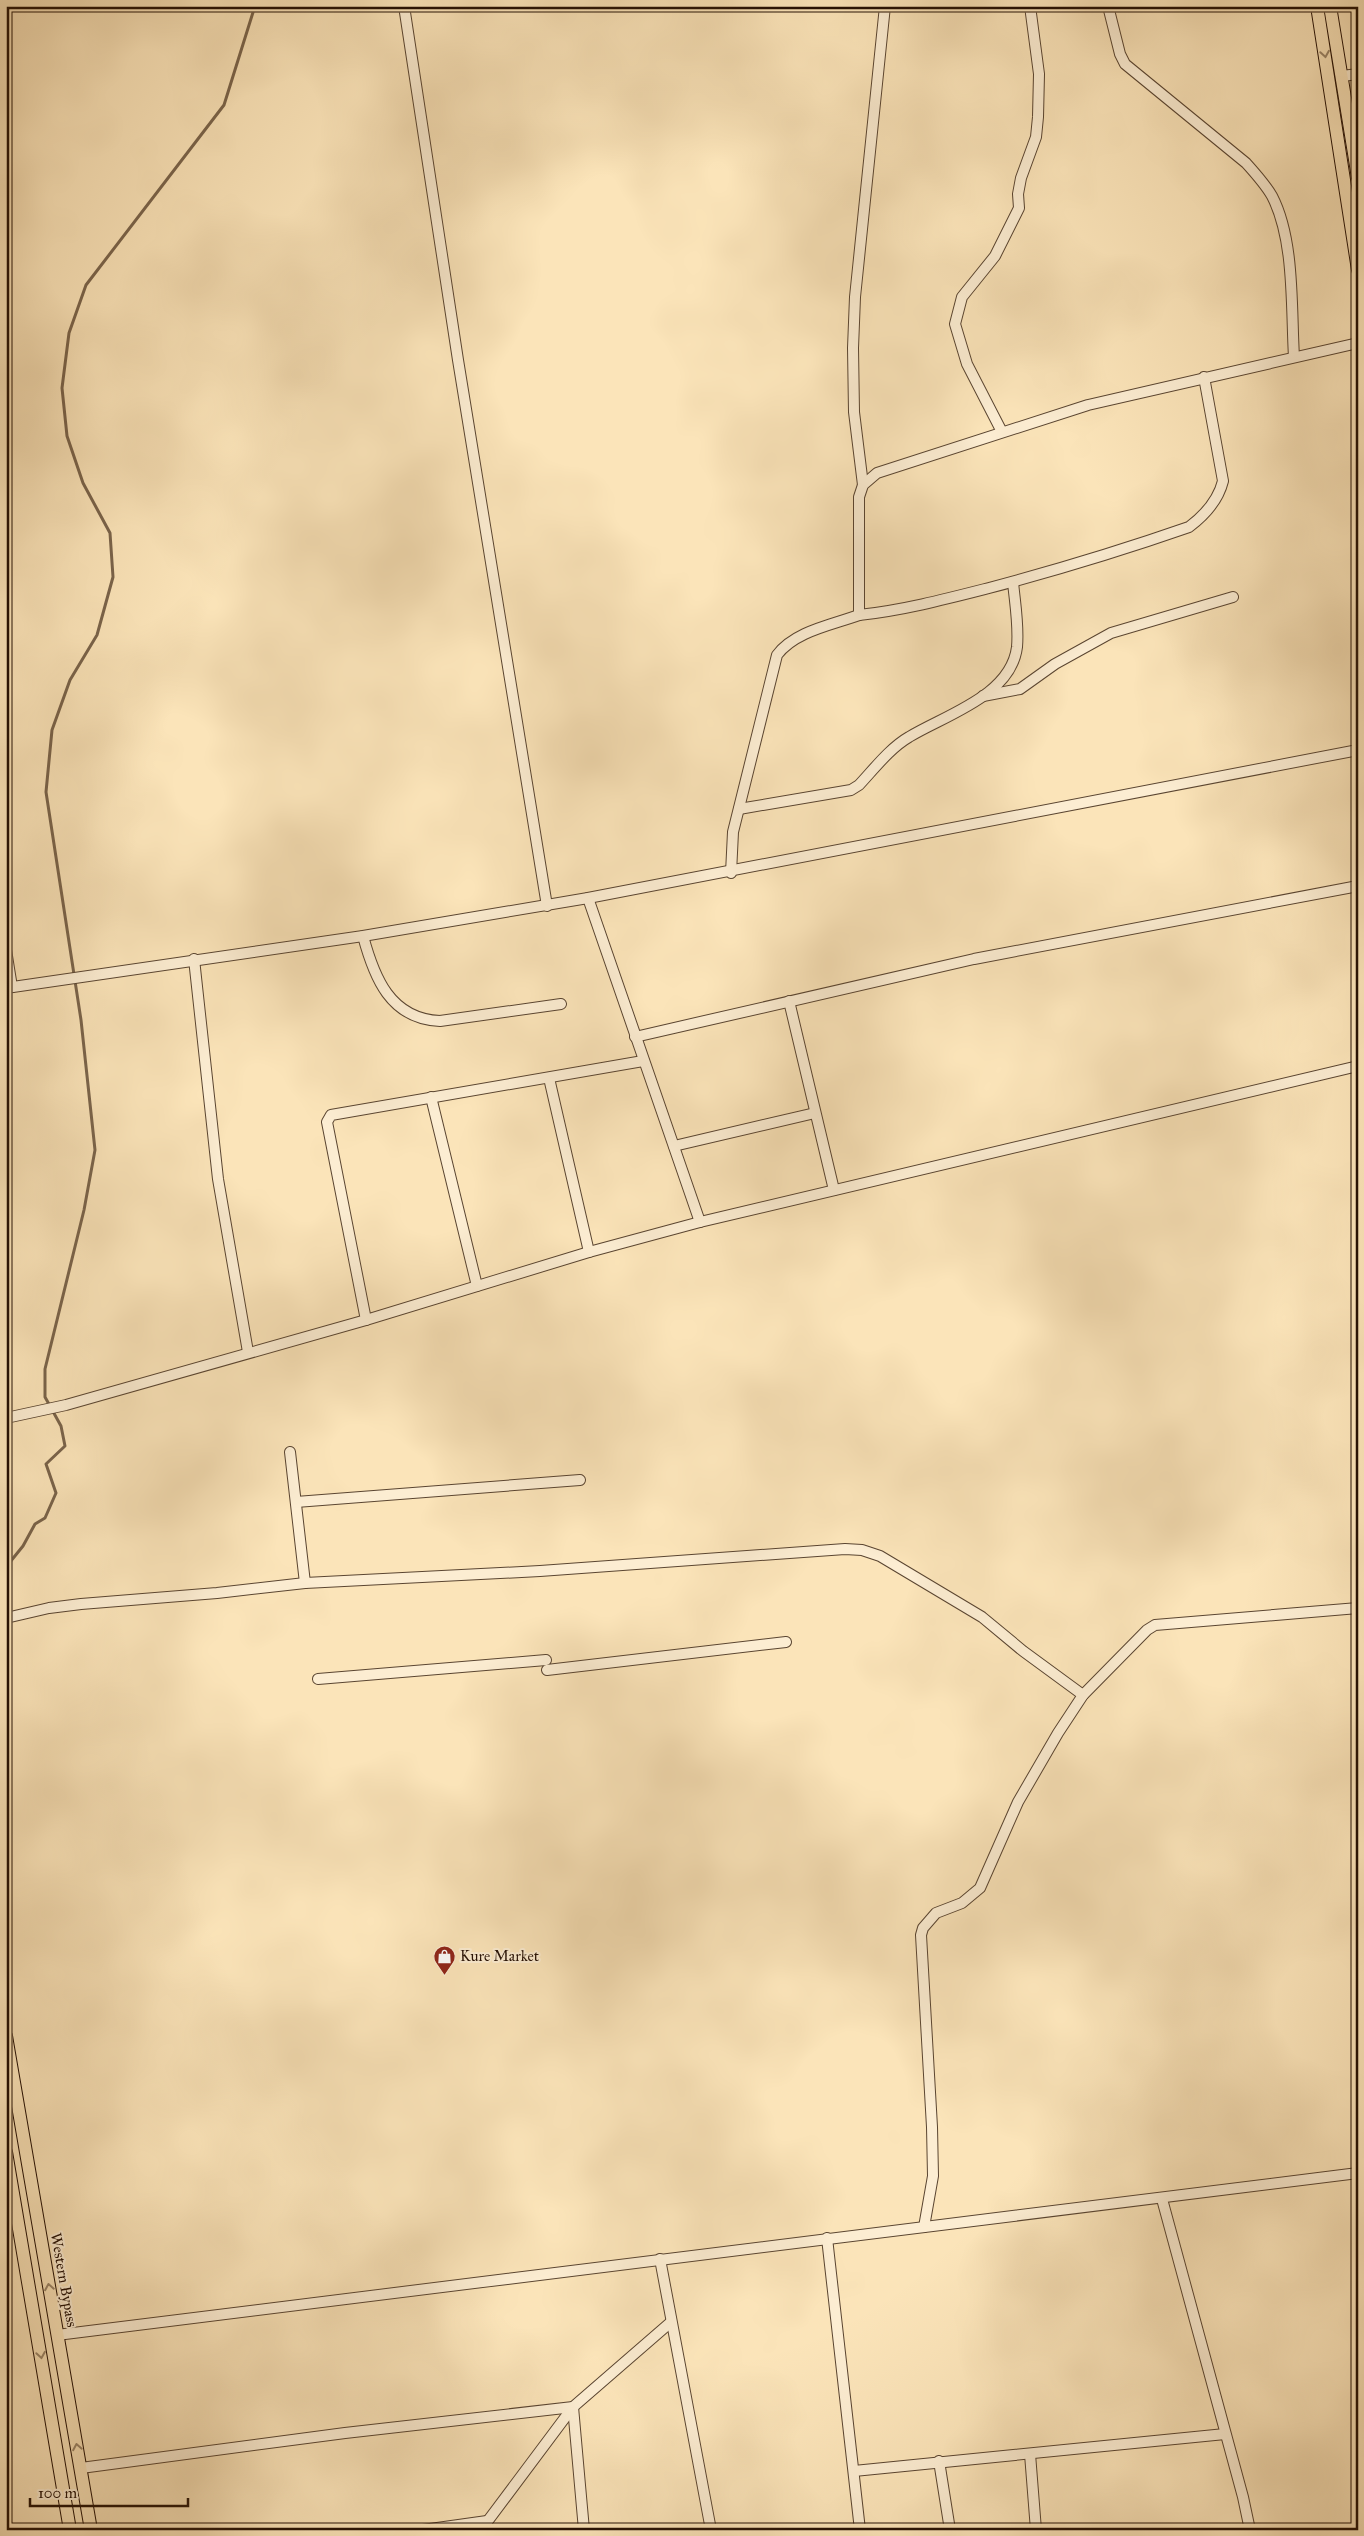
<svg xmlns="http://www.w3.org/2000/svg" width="1364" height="2536" viewBox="0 0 1364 2536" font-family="'IM FELL Great Primer',serif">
<rect width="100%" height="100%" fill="#fbe4b9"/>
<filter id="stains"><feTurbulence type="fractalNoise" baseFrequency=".004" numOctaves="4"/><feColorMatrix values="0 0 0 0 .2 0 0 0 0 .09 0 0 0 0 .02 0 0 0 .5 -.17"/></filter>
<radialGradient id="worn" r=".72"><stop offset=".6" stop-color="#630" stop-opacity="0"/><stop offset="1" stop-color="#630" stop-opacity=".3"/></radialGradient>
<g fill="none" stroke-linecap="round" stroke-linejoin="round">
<path stroke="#7a644b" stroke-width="3" d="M 6,1567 L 23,1546 L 35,1524 L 45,1518 L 56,1493 L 46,1464 L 65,1446 L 61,1426 L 45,1397 L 45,1369 L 84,1210 L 95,1150 L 81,1020 L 46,792 L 52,730 L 70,680 L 97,635 L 113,577 L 110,533 L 83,483 L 67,436 L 62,388 L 69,333 L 86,285 L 224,105 L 255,6"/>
<defs>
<g id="minor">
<path d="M 404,6 L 458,360 L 547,906"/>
<path d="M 1108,6 L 1120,54 L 1125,64 L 1246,163 C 1256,174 1265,184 1272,196 C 1295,240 1291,309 1294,357"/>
<path d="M 1342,76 L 1358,74"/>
<path d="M 1002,432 L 967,364 L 955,324 L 962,297 L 995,256 L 1019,208 L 1018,194 L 1021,178 L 1036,137 L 1038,117 L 1039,74 L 1030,6"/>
<path d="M 863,485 L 854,412 L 853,348 L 855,297 L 885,6"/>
<path d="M 859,615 C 904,610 946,599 989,588 C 1057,570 1123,550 1189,527 C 1205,515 1218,501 1223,481 L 1204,377"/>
<path d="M 983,696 L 1020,689 L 1055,664 L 1111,633 L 1233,597"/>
<path d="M 739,809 L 851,790 L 859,785 C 874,769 890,748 909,737 C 945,715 1011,696 1017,647 C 1019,625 1015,604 1013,582"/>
<path d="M 731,873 L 733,832 L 777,655 C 795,631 832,625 859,615 L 859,497 L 863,485 L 877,473 L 1088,405 L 1358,343"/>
<path d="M 588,898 L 700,1222"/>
<path d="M 363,936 C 374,977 390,1019 440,1021 L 561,1004"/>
<path d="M 6,950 L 12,987"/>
<path d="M 194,959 L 218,1179 L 248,1352"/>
<path d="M 6,988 L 363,936 L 588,898 L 1358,750"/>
<path d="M 789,1001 L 834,1190"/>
<path d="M 635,1037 L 974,959 L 1358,886"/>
<path d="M 549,1078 L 589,1252"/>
<path d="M 431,1097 L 477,1286"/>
<path d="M 674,1146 L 815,1113"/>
<path d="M 366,1320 L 327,1122 L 331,1115 L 643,1061"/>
<path d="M 6,1418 L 66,1405 L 366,1320 L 589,1252 L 700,1222 L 1358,1066"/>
<path d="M 290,1452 L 305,1583"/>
<path d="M 296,1502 L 580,1480"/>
<path d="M 6,1618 L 49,1608 L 81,1604 L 217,1593 L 305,1583 L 540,1571 L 845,1549 L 862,1550 L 880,1556 L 982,1617 L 1023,1651 L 1083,1695"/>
<path d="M 547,1670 L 786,1642"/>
<path d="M 318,1679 L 546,1660"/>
<path d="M 1162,2199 L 1243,2497 L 1250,2530"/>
<path d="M 924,2227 L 933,2176 L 932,2127 L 921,1935 L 923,1928 L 936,1913 L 962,1903 L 980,1888 L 1018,1802 L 1058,1733 L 1083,1695 L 1147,1630 L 1155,1625 L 1358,1608"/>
<path d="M 827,2238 L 860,2530"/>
<path d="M 660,2259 L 711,2530"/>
<path d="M 57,2335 L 1358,2173"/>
<path d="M 1030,2454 L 1036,2530"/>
<path d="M 939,2461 L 950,2530"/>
<path d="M 81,2468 L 345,2433 L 573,2407 L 584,2530"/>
<path d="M 854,2471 L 1225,2434"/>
<path d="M 423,2530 L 487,2521"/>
<path d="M 481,2530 L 573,2407 L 671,2322"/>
</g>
<g id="major">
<path d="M 1317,6 L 1358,270"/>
<path d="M 1330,6 L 1358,178"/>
<path d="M 6,2036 L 91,2530"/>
<path d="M 6,2152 L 70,2530"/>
</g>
</defs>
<use href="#minor" stroke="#5a4531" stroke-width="12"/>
<use href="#major" stroke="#251004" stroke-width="14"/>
<use href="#minor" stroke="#fcedd2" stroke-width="10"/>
<use href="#major" stroke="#fbe4b9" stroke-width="12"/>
</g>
<defs><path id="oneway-chevron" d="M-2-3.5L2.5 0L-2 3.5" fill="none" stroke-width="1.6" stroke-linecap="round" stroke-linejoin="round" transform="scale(1.25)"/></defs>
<g stroke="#9b8568">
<use href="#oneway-chevron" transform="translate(1325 54) rotate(81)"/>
<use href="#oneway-chevron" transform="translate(49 2287) rotate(-100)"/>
<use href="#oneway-chevron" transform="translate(41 2355) rotate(81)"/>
<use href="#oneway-chevron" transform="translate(77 2447) rotate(-100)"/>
</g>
<defs>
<symbol id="shop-pin" viewBox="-11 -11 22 30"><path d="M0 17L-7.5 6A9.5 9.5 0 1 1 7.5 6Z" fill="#8f2418" stroke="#fcedd2"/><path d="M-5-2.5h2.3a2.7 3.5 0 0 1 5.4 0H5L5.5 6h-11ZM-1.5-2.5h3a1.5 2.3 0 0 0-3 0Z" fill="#fff"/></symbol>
</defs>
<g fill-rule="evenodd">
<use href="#shop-pin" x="432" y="1944" width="25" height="34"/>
</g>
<g text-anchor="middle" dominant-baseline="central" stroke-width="4" stroke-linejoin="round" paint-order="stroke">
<g font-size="15" fill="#251004" stroke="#fcedd2" text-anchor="start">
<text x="460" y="1956">Kure Market</text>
</g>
<g font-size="15" fill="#251004" stroke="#fcedd2">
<text transform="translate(64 2280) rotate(80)">Western Bypass</text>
</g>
</g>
<rect width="1364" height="2536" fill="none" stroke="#fbe4b9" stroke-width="25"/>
<rect x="8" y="8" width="1349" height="2521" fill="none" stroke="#251004" stroke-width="2.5"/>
<rect x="12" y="12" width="1339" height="2511" fill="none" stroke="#251004"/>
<path d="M30 2498v8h158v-8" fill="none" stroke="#251004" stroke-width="2.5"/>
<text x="38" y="2498" font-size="15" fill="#251004" stroke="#fcedd2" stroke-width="4" paint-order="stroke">100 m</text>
<rect width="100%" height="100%" filter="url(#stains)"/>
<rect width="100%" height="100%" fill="url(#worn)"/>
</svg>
